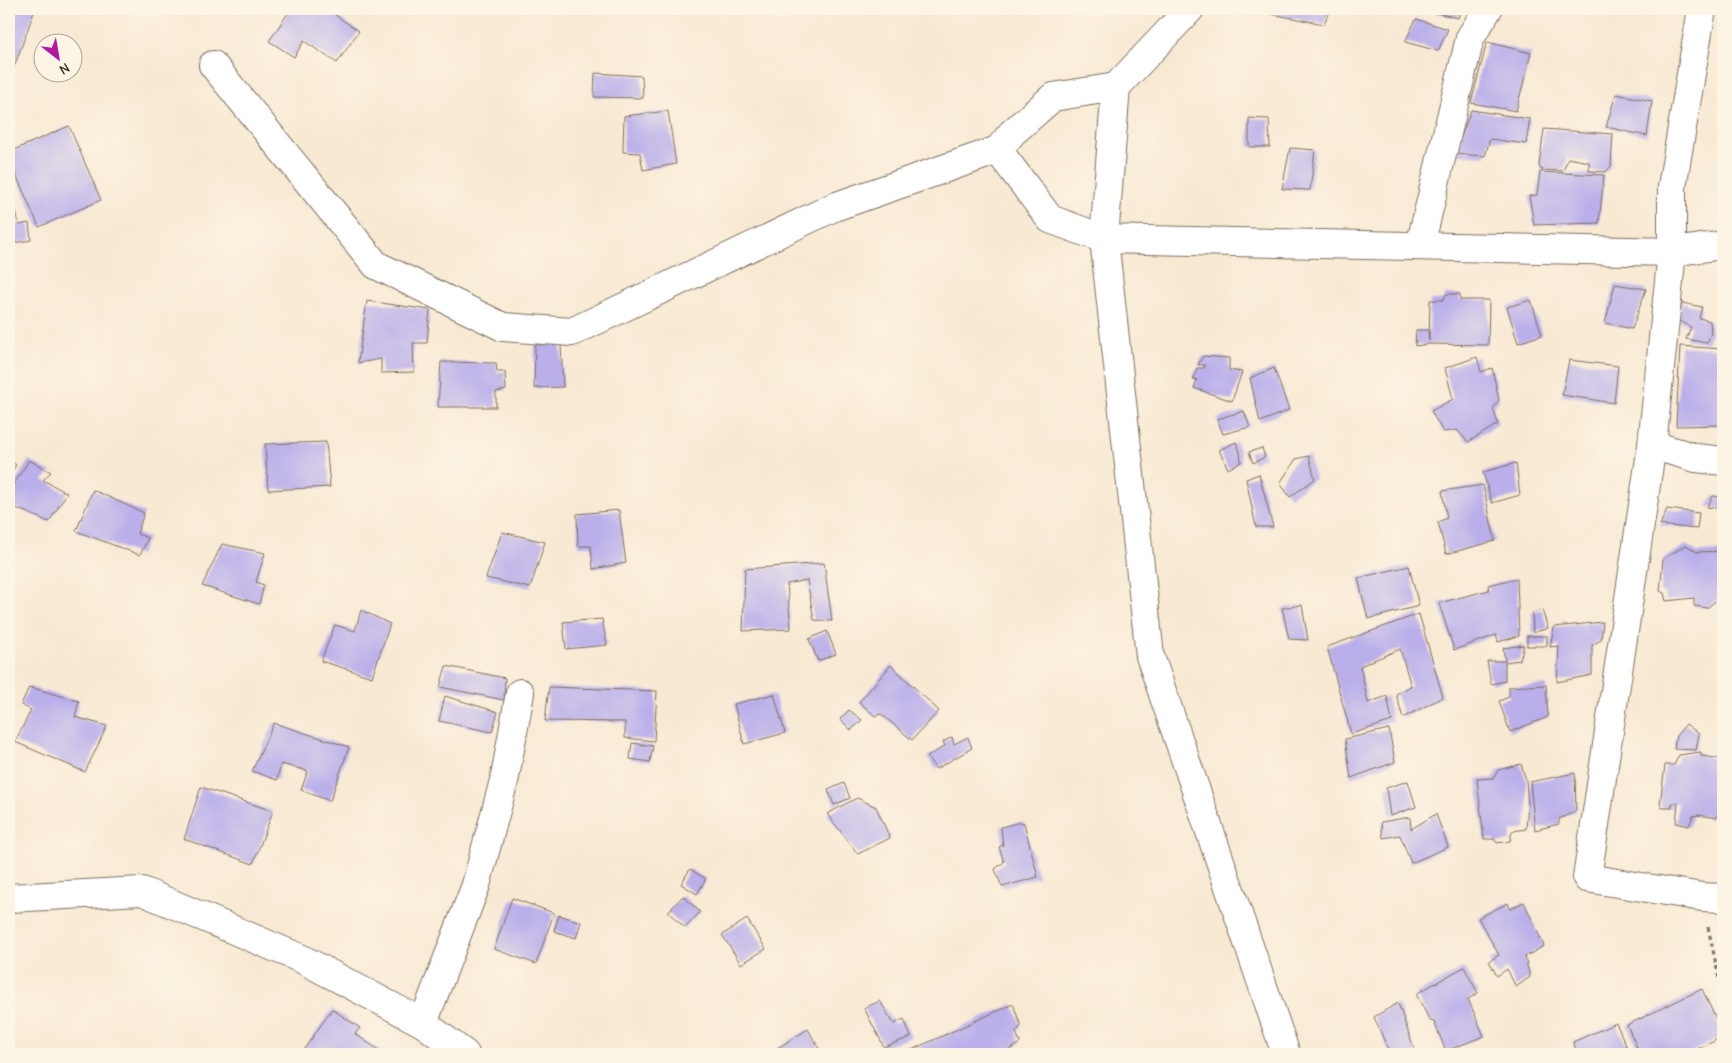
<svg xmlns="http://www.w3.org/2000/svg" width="1732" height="1063" viewBox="0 0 1732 1063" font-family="'Comic Neue',sans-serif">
<rect width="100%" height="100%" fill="#fcf5e5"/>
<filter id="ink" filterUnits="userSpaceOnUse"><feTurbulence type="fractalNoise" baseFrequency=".02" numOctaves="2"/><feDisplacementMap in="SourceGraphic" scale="10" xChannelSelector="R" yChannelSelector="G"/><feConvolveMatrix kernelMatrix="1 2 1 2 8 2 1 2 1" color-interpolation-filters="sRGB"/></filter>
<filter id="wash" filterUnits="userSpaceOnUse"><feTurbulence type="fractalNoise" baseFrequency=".0096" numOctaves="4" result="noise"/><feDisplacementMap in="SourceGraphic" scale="20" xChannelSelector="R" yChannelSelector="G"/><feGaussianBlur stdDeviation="1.12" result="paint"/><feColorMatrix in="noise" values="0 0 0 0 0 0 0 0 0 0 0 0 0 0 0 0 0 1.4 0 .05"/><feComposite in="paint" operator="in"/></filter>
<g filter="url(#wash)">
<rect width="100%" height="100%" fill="#f8e9d3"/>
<g id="blocks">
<g fill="#baafea">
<path d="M 9,9 L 35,9 L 15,65 L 9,63 Z"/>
<path d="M 291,9 L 339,9 L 335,15 L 359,31 L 337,63 L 304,41 L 294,57 L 269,41 Z"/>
<path d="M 1273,9 L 1330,9 L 1324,24 L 1271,14 Z"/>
<path d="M 1419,9 L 1461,9 L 1458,18 Z"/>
<path d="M 1416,19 L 1448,29 L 1438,51 L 1405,42 Z"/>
<path d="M 1487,42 L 1531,53 L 1516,111 L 1471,103 Z"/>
<path d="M 595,73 L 642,76 L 643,98 L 594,97 Z"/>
<path d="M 1616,94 L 1652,101 L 1647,136 L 1606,127 Z"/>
<path d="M 1471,110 L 1530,119 L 1526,144 L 1490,139 L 1485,156 L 1455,154 Z"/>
<path d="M 668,111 L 676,164 L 643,170 L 640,153 L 623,152 L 624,116 Z"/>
<path d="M 1249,118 L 1269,119 L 1270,147 L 1249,147 Z"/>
<path d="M 69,126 L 101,200 L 39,227 L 9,159 L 9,152 Z"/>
<path d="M 1544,129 L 1613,134 L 1611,166 L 1606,172 L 1589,171 L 1589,162 L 1568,158 L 1563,171 L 1541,170 L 1539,165 Z"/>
<path d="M 1290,148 L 1315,150 L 1310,190 L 1282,189 Z"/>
<path d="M 1540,172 L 1604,175 L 1599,223 L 1534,225 L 1529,196 L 1537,195 Z"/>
<path d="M 13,195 L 19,225 L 29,223 L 31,240 L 9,244 L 9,196 Z"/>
<path d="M 1615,284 L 1646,289 L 1632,329 L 1605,323 Z"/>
<path d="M 1446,294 L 1460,294 L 1460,300 L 1489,300 L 1488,345 L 1429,344 L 1415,346 L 1416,330 L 1428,330 L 1429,341 L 1430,300 L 1443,300 Z"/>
<path d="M 1531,300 L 1542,335 L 1518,343 L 1507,307 Z"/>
<path d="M 367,301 L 430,310 L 427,343 L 413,343 L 414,372 L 381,373 L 381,359 L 358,363 Z"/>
<path d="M 1682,303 L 1702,307 L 1699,318 L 1710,321 L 1711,333 L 1707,343 L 1686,339 L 1691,327 L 1678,320 Z"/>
<path d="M 561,344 L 563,387 L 534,388 L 535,345 Z"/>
<path d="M 1680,346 L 1723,349 L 1723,425 L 1676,426 Z"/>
<path d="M 1203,356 L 1229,358 L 1229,370 L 1242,372 L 1232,401 L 1194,388 L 1197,380 L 1193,379 L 1197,368 L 1204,368 L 1205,365 L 1198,365 Z"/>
<path d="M 1477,357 L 1481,372 L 1492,368 L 1499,400 L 1493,408 L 1498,424 L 1468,442 L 1457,430 L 1443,432 L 1431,411 L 1453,399 L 1445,368 Z"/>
<path d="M 1569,360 L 1618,366 L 1614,403 L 1562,395 Z"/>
<path d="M 441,362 L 496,363 L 497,372 L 505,372 L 506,390 L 496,392 L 496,407 L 438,407 Z"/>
<path d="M 1274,368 L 1289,410 L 1260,422 L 1250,378 Z"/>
<path d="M 1244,411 L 1250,427 L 1223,434 L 1217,419 Z"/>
<path d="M 326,442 L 330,487 L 268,490 L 265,444 Z"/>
<path d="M 1236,442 L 1240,452 L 1241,462 L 1228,469 L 1219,450 Z"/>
<path d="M 1262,448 L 1265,457 L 1253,463 L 1249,452 Z"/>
<path d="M 1309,456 L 1315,479 L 1290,497 L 1280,483 L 1296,459 Z"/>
<path d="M 9,459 L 16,465 L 9,476 Z"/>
<path d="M 29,460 L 51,472 L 43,480 L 67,493 L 49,522 L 9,505 L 9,492 Z"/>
<path d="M 1516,463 L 1520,495 L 1492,503 L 1483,472 Z"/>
<path d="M 1259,474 L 1273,527 L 1256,527 L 1246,479 Z"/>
<path d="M 1483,485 L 1495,541 L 1446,554 L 1438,522 L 1447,518 L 1442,491 Z"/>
<path d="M 93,490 L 144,513 L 137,534 L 148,538 L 140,555 L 76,531 Z"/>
<path d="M 1713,496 L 1723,497 L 1723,509 L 1707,507 Z"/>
<path d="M 1667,509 L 1699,513 L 1697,529 L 1660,525 Z"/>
<path d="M 619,510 L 626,563 L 593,569 L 591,546 L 578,546 L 577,514 Z"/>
<path d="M 502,532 L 545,542 L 530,588 L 486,578 Z"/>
<path d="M 222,544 L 265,553 L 256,582 L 264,585 L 259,604 L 202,586 Z"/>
<path d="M 1686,545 L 1697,552 L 1723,551 L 1723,598 L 1719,598 L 1707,608 L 1694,606 L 1694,598 L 1666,601 L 1664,593 L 1660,591 L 1663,559 Z"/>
<path d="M 824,563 L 832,621 L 814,620 L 807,580 L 787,584 L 791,629 L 743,631 L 745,569 Z"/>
<path d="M 1409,566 L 1419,606 L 1368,619 L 1358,578 Z"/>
<path d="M 1517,578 L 1519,636 L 1498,642 L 1496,635 L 1454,650 L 1439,603 L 1489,590 L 1488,585 Z"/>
<path d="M 1302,605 L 1308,640 L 1289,639 L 1282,608 Z"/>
<path d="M 361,610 L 390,624 L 372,677 L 321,661 L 335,625 L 355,631 Z"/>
<path d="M 1542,610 L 1548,628 L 1533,633 L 1532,613 Z"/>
<path d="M 1419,614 L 1443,697 L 1403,718 L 1396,694 L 1411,686 L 1400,649 L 1360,666 L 1368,703 L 1387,696 L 1392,721 L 1351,734 L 1327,647 Z"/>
<path d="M 602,619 L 607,645 L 566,649 L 563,622 Z"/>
<path d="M 1603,622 L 1601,640 L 1592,645 L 1592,675 L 1557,682 L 1559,646 L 1550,647 L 1554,627 Z"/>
<path d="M 827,631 L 836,654 L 818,661 L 809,639 Z"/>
<rect x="1527" y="636" width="20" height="10"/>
<path d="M 1524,645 L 1520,660 L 1505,662 L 1505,681 L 1491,684 L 1487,661 L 1505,661 L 1503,648 Z"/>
<path d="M 891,665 L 939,711 L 912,740 L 881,714 L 875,716 L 859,702 Z"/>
<path d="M 446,666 L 505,678 L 504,700 L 440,687 Z"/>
<path d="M 1546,685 L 1548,717 L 1510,732 L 1499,701 L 1509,697 L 1509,687 Z"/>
<path d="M 29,687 L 79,701 L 75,717 L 107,726 L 85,772 L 15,742 L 31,710 L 21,705 Z"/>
<path d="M 549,687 L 657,691 L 654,741 L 625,738 L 625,722 L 545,721 Z"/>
<path d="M 774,694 L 785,733 L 744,744 L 734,704 Z"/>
<path d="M 445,696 L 498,712 L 492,732 L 439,721 Z"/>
<path d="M 849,710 L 862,720 L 851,730 L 840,719 Z"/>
<path d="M 274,723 L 349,747 L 330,801 L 301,790 L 308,771 L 281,764 L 277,780 L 252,771 Z"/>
<path d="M 1686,724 L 1699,734 L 1696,750 L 1674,749 L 1676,736 Z"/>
<path d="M 1389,729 L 1395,762 L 1351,778 L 1345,739 Z"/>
<path d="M 952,737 L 954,744 L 968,737 L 972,748 L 936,769 L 927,757 L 945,746 L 943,742 Z"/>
<path d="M 632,743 L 653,746 L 650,762 L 630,759 Z"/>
<path d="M 1701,752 L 1701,756 L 1723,759 L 1723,774 L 1717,818 L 1698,815 L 1693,816 L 1689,826 L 1676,823 L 1678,803 L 1672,803 L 1672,808 L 1662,808 L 1660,804 L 1665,765 L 1674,765 L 1679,755 Z"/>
<path d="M 1521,764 L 1526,780 L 1528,805 L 1526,829 L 1512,831 L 1510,841 L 1497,843 L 1494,839 L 1484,839 L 1477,779 L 1494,778 L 1498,770 Z"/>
<path d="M 1575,773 L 1576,811 L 1559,819 L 1559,824 L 1535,830 L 1530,782 Z"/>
<path d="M 1408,781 L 1416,807 L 1390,816 L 1386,788 Z"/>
<path d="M 844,783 L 850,798 L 834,805 L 828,790 Z"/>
<path d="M 201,787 L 273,811 L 253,864 L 184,839 Z"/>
<path d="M 857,798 L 876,807 L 890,838 L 858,854 L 827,814 Z"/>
<path d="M 1436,814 L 1448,847 L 1411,863 L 1400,835 L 1383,838 L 1381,822 L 1410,817 L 1411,829 Z"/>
<path d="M 1020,822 L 1024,823 L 1038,877 L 1002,887 L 995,869 L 1004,862 L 999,847 L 1003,845 L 1001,827 Z"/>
<path d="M 690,869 L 706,879 L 697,894 L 681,884 Z"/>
<path d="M 683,896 L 700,912 L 685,928 L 668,912 Z"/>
<path d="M 512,898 L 554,913 L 536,964 L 494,949 Z"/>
<path d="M 1524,902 L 1544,946 L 1525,957 L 1530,977 L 1516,987 L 1507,969 L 1497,976 L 1489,961 L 1499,955 L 1478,918 L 1508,903 L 1510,909 Z"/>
<path d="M 559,915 L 581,922 L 576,938 L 554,931 Z"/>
<path d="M 747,919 L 766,949 L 741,964 L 722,935 Z"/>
<path d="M 1464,967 L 1478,993 L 1468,999 L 1484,1036 L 1446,1051 L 1434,1022 L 1430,1021 L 1416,994 Z"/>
<path d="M 1702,989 L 1723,1034 L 1723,1037 L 1687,1054 L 1640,1054 L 1627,1025 Z"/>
<path d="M 880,1001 L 894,1024 L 904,1019 L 911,1037 L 884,1047 L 864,1008 Z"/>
<path d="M 1398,1003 L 1416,1054 L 1390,1054 L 1374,1017 Z"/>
<path d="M 1013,1004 L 1021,1026 L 1016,1032 L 1020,1043 L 1003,1054 L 999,1050 L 989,1054 L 911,1054 L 909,1051 Z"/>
<path d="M 332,1009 L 360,1028 L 355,1034 L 382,1052 L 380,1054 L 301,1054 Z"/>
<path d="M 1616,1023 L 1630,1054 L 1578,1054 L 1573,1042 Z"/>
<path d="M 808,1029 L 822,1054 L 772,1054 L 771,1052 Z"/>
</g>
</g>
</g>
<g filter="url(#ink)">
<use href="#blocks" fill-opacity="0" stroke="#7d6d5d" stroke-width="1"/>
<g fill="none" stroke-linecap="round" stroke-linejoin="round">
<defs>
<g id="street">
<path d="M 1702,9 L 1672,187 L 1672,252 L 1652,445 L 1587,878 L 1702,897 L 1723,898"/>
<path d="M 213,65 L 376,265 L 503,327 L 572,332 L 834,207 L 998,150 L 1012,133 L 1053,97 L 1116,87 L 1190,9"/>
<path d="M 1116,87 L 1104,239 L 1150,656 L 1286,1054"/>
<path d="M 998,150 L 1050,219 L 1104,239 L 1672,252 L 1723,245"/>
<path d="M 1420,246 L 1470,38 L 1488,9"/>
<path d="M 1652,445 L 1696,458 L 1723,461"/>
<path d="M 9,898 L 142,891 L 302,959 L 423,1023 L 465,1054"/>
<path d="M 423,1023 L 476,885 L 505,777 L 520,693"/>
</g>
</defs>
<use href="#street" stroke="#7d6d5d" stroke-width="30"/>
<path stroke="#7d6d5d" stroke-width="3" stroke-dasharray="4 4" stroke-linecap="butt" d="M 1708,927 L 1723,997"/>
<use href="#street" stroke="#fff" stroke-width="28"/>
</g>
</g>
<rect width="1732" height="1063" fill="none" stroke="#fcf5e5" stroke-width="30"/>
<g transform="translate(58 58) rotate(149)"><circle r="24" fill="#fcf5e5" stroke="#afa495"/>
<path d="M0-4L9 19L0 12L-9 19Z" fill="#b5179e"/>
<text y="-8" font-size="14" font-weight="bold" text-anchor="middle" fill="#3b2a1e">N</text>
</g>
</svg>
